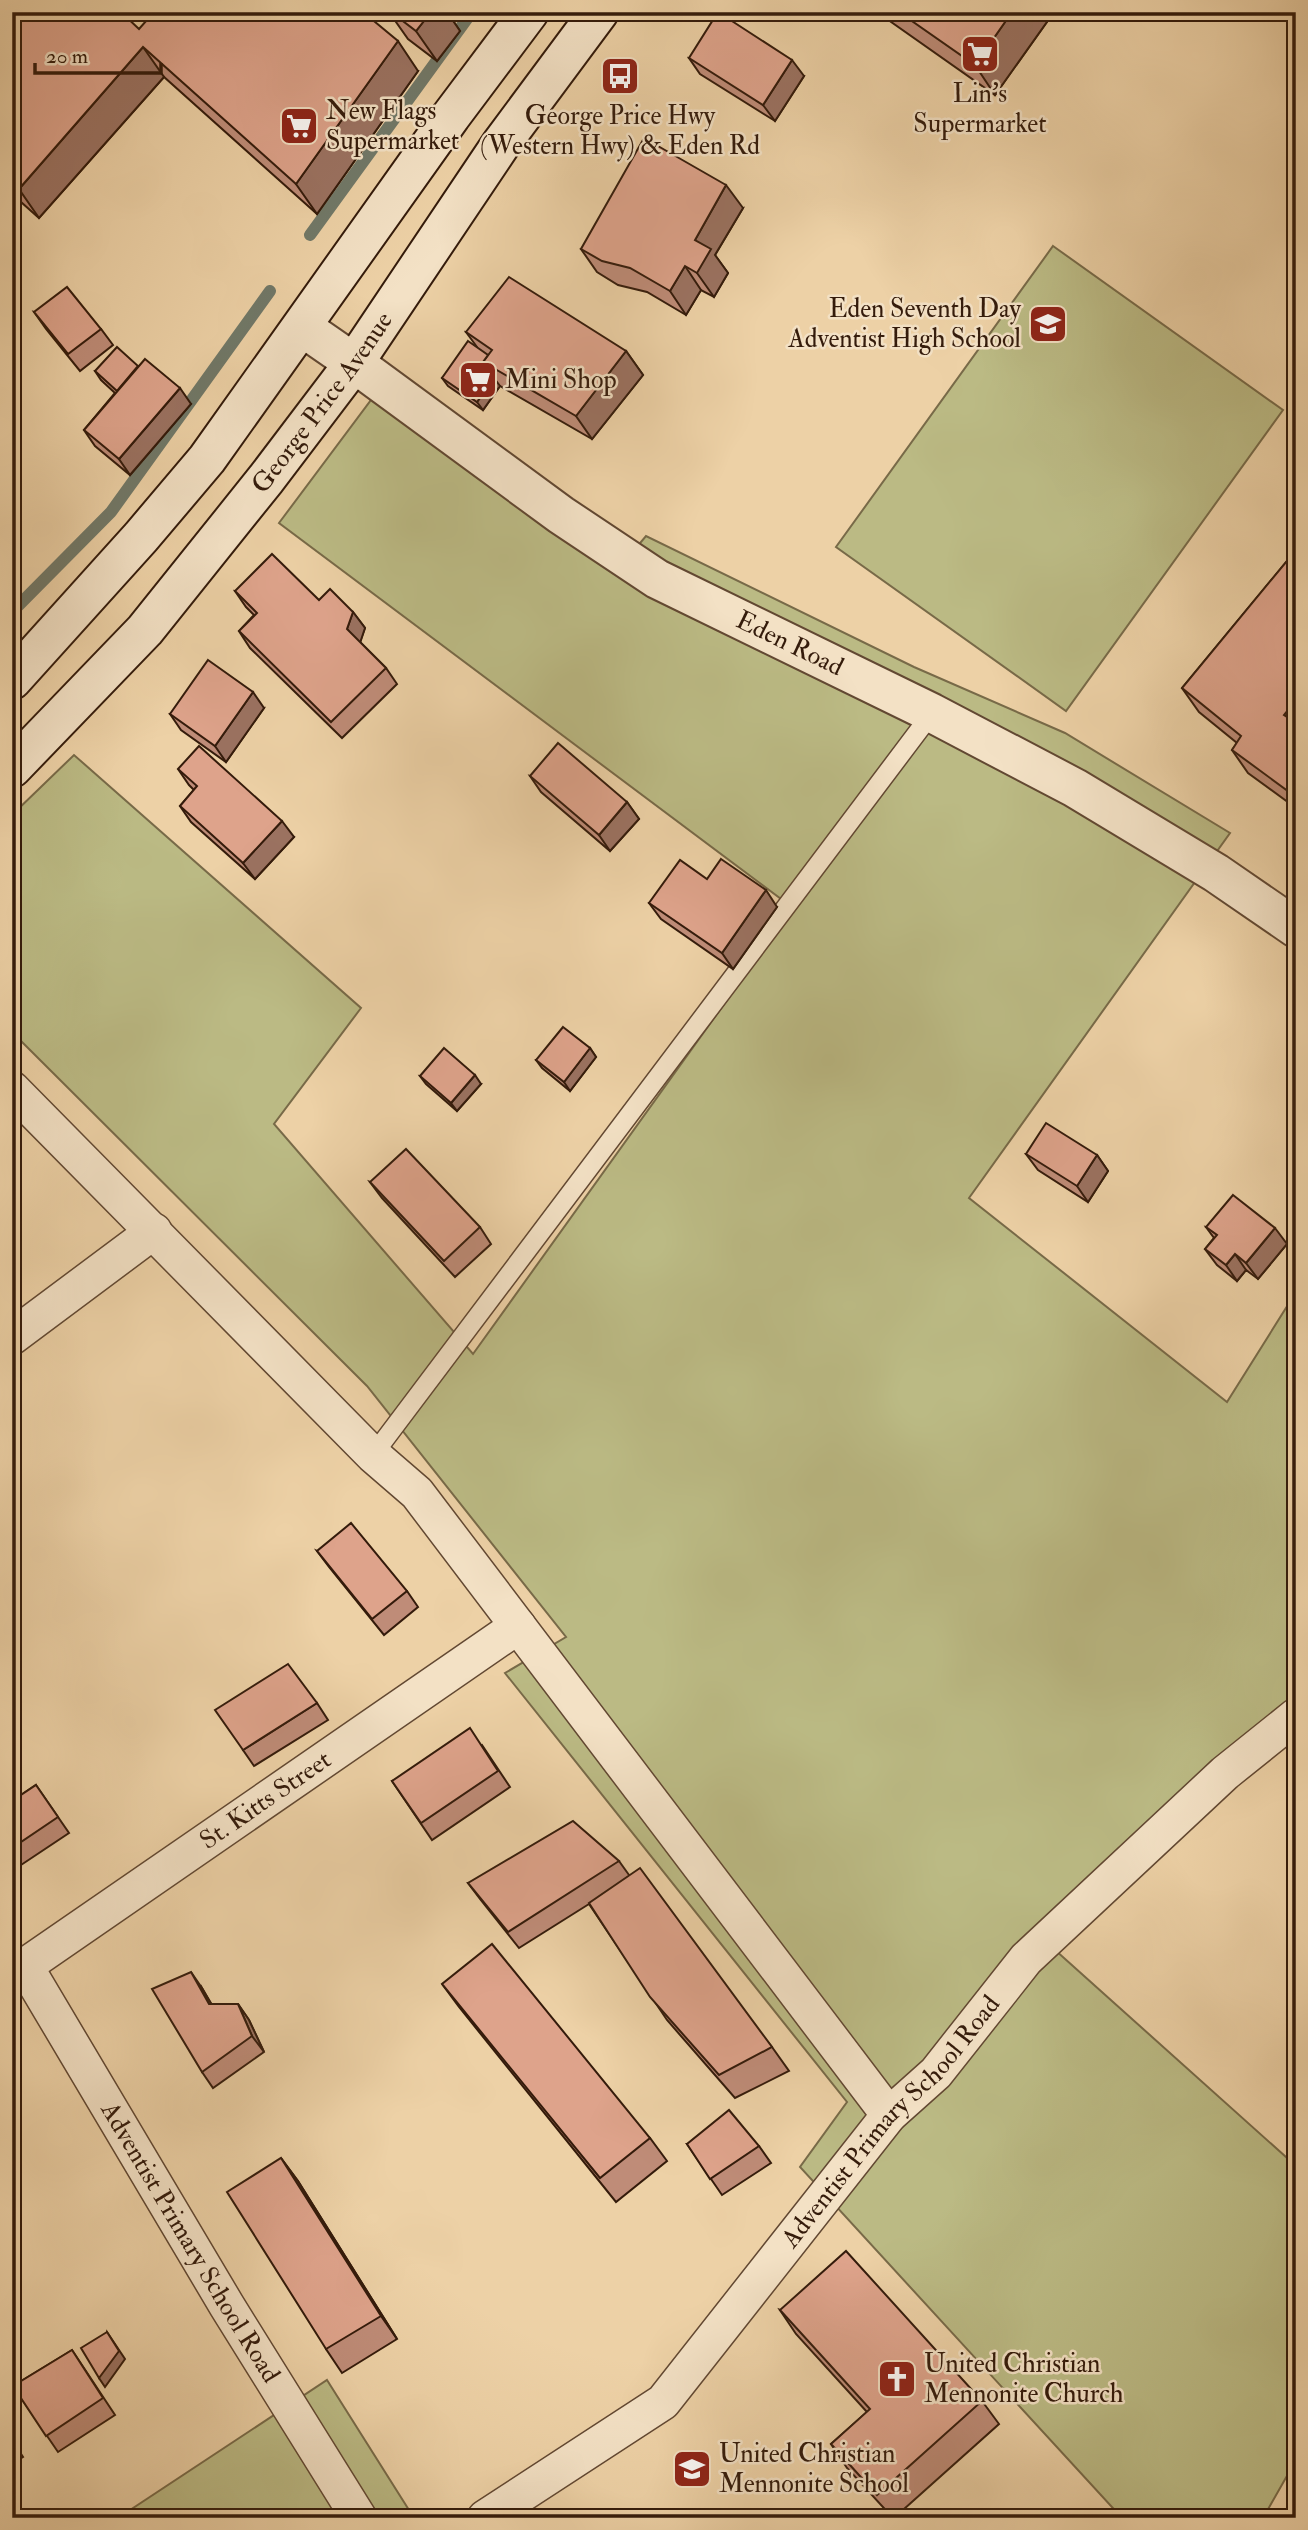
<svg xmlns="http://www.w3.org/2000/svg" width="1308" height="2530" viewBox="0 0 1308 2530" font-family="'IM FELL Double Pica',serif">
<rect width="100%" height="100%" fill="#edd1a6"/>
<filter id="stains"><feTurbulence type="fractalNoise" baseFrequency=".00286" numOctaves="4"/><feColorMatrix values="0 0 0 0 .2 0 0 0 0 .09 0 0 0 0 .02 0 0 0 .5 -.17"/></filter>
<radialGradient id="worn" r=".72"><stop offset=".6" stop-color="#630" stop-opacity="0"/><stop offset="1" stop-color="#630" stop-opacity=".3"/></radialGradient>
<g fill="#bbba84" stroke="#786a48" stroke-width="2">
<path d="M 1053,246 L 1283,410 L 1066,711 L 836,547 Z"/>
<path d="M 383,384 L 625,561 L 646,536 L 914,667 L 1065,733 L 1230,833 L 969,1198 L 1227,1402 L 1296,1292 L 1296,1700 L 1035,1932 L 1296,2166 L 1296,2460 L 1263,2518 L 1122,2518 L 800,2167 L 847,2102 L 505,1673 L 566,1637 L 367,1386 L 12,1032 L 12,815 L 74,755 L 361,1008 L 274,1124 L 473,1354 L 793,908 L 279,523 Z"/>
<path d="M 327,2380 L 414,2518 L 118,2518 Z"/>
</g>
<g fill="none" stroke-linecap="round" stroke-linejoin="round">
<g stroke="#717969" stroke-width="12">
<path d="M 310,235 L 472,12"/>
<path d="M 12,612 L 111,512 L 270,291"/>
</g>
<defs>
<path id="service" d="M 373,1455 L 932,713"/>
<g id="minor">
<path d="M 12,1089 L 373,1455 L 417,1493 L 889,2115"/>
<path d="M 12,1337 L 154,1231"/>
<path id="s1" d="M 25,1966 L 227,2306 L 359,2518"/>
<path id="s2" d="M 12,1975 L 518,1626"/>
<path id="s3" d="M 485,2518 L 663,2402 L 889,2115 L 936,2073 L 1026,1959 L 1225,1773 L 1296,1716"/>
</g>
<g id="tertiary">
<path id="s4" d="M 302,327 L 354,363 L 561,515 L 657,579 L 932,713 L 1075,788 L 1216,873 L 1296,928"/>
</g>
<g id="secondary">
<path d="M 12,680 L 141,537 L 207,459 L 451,116 L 529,12"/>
<path id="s5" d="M 12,768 L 145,630 L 266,479 L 354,363 L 501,144 L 599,12"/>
</g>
</defs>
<use href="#service" stroke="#624832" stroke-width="21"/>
<use href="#minor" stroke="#624832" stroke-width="38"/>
<use href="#tertiary" stroke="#624832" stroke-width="42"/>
<use href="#secondary" stroke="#341b0b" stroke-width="42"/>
<use href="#service" stroke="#f3e1c5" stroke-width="18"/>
<use href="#minor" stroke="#f3e1c5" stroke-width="35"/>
<use href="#tertiary" stroke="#f3e1c5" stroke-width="38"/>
<use href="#secondary" stroke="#f3e1c5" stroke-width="38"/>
</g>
<g fill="#bf8c78" stroke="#341b0b" stroke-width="2">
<path d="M 389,12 L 447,12 L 460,31 L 437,61 L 408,39 Z"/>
<path d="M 877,12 L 1054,12 L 995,95 Z"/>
<path d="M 12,13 L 139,29 L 418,71 L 317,214 L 164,77 L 39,218 L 12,194 Z"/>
<path d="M 689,58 L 804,76 L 775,121 L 700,74 Z"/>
<path d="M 743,208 L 715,255 L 728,273 L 714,297 L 701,290 L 686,315 L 647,292 L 618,285 L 597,272 L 581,249 Z"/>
<path d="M 34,312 L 101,329 L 113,345 L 80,371 L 46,329 Z"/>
<path d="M 466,332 L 626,351 L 643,375 L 592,439 L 500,386 L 483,410 L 448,386 L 442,378 L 477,347 Z"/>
<path d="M 138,366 L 191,404 L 130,475 L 95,446 L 84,430 L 115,393 L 101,380 L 95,371 Z"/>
<path d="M 1296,550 L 1296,808 L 1248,773 L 1232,750 L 1237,743 L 1199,712 L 1182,688 Z"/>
<path d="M 235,591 L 319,600 L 353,612 L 365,628 L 360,642 L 386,668 L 397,684 L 342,738 L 250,648 L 239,631 L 254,615 L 246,607 Z"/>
<path d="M 264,708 L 226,762 L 181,730 L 170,714 Z"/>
<path d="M 178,769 L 294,837 L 255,879 L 191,822 L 180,806 L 194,790 L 189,785 Z"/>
<path d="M 530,776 L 627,802 L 639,819 L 610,851 L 541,792 Z"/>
<path d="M 707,879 L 777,907 L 733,969 L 661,919 L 649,903 Z"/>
<path d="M 590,1048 L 596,1057 L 570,1091 L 542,1068 L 536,1060 Z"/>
<path d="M 420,1076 L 481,1084 L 457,1111 L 426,1084 Z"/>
<path d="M 1026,1154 L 1097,1155 L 1108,1171 L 1088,1202 L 1038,1170 Z"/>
<path d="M 370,1182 L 480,1227 L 491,1244 L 455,1277 L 382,1198 Z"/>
<path d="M 1206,1227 L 1287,1244 L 1258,1279 L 1246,1270 L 1237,1281 L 1217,1265 L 1205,1249 L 1214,1238 Z"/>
<path d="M 317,1551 L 407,1591 L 418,1607 L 384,1635 L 329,1567 Z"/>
<path d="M 317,1703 L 328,1720 L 254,1766 L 243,1750 Z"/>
<path d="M 482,1745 L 510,1787 L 432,1840 L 392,1781 Z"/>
<path d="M 36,1785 L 69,1833 L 12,1871 L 12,1801 Z"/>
<path d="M 619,1861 L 629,1875 L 772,2047 L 789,2071 L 735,2098 L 667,2020 L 589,1904 L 519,1948 L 480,1899 L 468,1883 Z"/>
<path d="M 442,1984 L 650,2138 L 667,2161 L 616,2202 L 459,2007 Z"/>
<path d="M 202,1988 L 211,2004 L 238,2004 L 249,2020 L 264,2052 L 213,2088 L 202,2072 Z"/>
<path d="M 687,2144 L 759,2146 L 771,2163 L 722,2195 Z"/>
<path d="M 281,2158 L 298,2181 L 397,2339 L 342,2373 L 326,2349 Z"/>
<path d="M 780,2310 L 982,2401 L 999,2424 L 894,2518 L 893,2518 L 847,2468 L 831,2444 L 867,2412 L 796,2334 Z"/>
<path d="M 72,2350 L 115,2415 L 58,2452 L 13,2386 Z"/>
<path d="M 12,2440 L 23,2457 L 12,2464 Z"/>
</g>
<g fill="#9b7261" stroke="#341b0b" stroke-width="2">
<path d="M 431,12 L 447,12 L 460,31 L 437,61 L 416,31 Z"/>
<path d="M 1012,12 L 1054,12 L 995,95 L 975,65 Z"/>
<path d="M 398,41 L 418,71 L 317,214 L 296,184 Z"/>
<path d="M 143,47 L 164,77 L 39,218 L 19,189 Z"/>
<path d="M 792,60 L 804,76 L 775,121 L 763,105 Z"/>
<path d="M 726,185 L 743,208 L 715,255 L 728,273 L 714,297 L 697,273 L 695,240 Z"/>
<path d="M 685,266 L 701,290 L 686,315 L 670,291 Z"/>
<path d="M 626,351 L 643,375 L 592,439 L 576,416 Z"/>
<path d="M 494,378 L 500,386 L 483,410 L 477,402 Z"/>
<path d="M 180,388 L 191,404 L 130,475 L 119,459 Z"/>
<path d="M 353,612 L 365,628 L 359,646 L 347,629 Z"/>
<path d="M 253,692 L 264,708 L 226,762 L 215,746 Z"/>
<path d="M 1296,700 L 1296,731 L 1284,715 Z"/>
<path d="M 627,802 L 639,819 L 610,851 L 599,835 Z"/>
<path d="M 282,821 L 294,837 L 255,879 L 243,863 Z"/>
<path d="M 766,890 L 777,907 L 733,969 L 722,953 Z"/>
<path d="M 590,1048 L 596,1057 L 570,1091 L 564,1082 Z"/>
<path d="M 475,1075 L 481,1084 L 457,1111 L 451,1103 Z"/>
<path d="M 1097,1155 L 1108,1171 L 1088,1202 L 1077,1186 Z"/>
<path d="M 1275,1228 L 1287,1244 L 1258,1279 L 1246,1263 Z"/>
<path d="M 1235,1254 L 1246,1270 L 1237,1281 L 1226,1265 Z"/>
<path d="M 191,1972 L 202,1988 L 221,2020 L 209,2004 Z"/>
<path d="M 238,2004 L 249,2020 L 264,2052 L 252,2036 Z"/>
<path d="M 281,2158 L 298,2181 L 397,2339 L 381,2316 Z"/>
<path d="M 107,2332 L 125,2359 L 105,2387 L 99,2378 Z"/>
</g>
<g fill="#dea38b" stroke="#341b0b" stroke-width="2">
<path d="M 13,12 L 121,12 L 139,29 L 154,12 L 363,12 L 398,41 L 296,184 L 143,47 L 19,189 L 12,183 Z"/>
<path d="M 391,12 L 431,12 L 416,31 Z"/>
<path d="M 718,12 L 792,60 L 763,105 L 689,58 Z"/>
<path d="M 899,12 L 1012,12 L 975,65 Z"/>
<path d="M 644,138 L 726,185 L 695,240 L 711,249 L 697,273 L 685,266 L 670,291 L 630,268 L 602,261 L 581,249 Z"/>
<path d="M 509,277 L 626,351 L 576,416 L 483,362 L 492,350 L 466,332 Z"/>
<path d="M 67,287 L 101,329 L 68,354 L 34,312 Z"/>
<path d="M 468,341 L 488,355 L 483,362 L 494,378 L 477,402 L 442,378 Z"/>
<path d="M 117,347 L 138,366 L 117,391 L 95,371 Z"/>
<path d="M 145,359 L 180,388 L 119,459 L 84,430 Z"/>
<path d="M 1296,550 L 1296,700 L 1284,715 L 1296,723 L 1296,797 L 1232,750 L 1241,736 L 1182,688 Z"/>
<path d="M 272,554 L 319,600 L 330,589 L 353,612 L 347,629 L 386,668 L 331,722 L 239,631 L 257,613 L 235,591 Z"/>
<path d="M 208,660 L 253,692 L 215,746 L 170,714 Z"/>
<path d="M 558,743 L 627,802 L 599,835 L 530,776 Z"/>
<path d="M 199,746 L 282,821 L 243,863 L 180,806 L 197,786 L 178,769 Z"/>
<path d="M 721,859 L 766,890 L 722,953 L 649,903 L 680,860 L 707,879 Z"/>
<path d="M 563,1027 L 590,1048 L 564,1082 L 536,1060 Z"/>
<path d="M 444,1048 L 475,1075 L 451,1103 L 420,1076 Z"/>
<path d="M 1046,1123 L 1097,1155 L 1077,1186 L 1026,1154 Z"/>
<path d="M 406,1149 L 480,1227 L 444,1261 L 370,1182 Z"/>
<path d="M 1233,1195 L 1275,1228 L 1246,1263 L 1235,1254 L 1226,1265 L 1205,1249 L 1217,1235 L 1206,1227 Z"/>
<path d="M 351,1523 L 407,1591 L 372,1619 L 317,1551 Z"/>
<path d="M 288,1664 L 317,1703 L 243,1750 L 215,1710 Z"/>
<path d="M 470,1728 L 498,1771 L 421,1823 L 392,1781 Z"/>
<path d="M 36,1785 L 58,1817 L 12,1848 L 12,1801 Z"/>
<path d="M 573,1821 L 619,1861 L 508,1932 L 468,1883 Z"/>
<path d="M 640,1868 L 772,2047 L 719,2075 L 650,1997 L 589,1903 Z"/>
<path d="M 492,1944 L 650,2138 L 600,2178 L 442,1984 Z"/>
<path d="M 191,1972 L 209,2004 L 238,2004 L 252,2036 L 202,2072 L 152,1989 Z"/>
<path d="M 729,2110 L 759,2146 L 710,2179 L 687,2144 Z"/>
<path d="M 281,2158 L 381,2316 L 326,2349 L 227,2192 Z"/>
<path d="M 846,2251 L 982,2401 L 877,2495 L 831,2444 L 870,2409 L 780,2310 Z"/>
<path d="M 107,2332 L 119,2351 L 99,2378 L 81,2348 Z"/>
<path d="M 72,2350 L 103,2398 L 46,2436 L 13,2386 Z"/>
</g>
<defs>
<symbol id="supermarket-square" viewBox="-11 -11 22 22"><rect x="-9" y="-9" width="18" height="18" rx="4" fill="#8f2418" stroke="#f3e1c5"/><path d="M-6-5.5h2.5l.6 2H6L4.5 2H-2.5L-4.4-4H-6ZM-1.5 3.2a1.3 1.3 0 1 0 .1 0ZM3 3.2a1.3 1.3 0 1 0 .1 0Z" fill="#fff"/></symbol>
<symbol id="bus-square" viewBox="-11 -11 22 22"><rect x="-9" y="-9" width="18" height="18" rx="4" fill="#8f2418" stroke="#f3e1c5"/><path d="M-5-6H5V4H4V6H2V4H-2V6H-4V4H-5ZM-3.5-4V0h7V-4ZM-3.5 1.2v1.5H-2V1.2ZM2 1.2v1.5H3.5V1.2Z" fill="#fff"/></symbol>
<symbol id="school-square" viewBox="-11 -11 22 22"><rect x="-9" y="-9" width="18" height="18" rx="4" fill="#8f2418" stroke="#f3e1c5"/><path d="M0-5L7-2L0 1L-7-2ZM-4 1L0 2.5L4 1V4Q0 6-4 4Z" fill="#fff"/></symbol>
<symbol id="church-square" viewBox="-11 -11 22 22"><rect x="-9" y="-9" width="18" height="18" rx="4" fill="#8f2418" stroke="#f3e1c5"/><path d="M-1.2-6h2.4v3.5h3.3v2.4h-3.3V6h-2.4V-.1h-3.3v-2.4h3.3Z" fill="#fff"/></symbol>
</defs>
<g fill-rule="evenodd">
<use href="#supermarket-square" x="958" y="32" width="44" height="44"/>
<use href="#bus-square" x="598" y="54" width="44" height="44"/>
<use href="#supermarket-square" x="277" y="104" width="44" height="44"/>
<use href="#school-square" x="1026" y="302" width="44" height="44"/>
<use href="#supermarket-square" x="456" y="358" width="44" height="44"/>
<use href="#church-square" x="875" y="2357" width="44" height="44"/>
<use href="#school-square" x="670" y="2447" width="44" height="44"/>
</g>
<g text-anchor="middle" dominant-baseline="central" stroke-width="5" stroke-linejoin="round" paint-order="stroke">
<g font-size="26" fill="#341b0b" stroke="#f3e1c5" text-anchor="start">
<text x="980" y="94" text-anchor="middle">Lin's<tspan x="980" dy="30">Supermarket</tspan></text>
<text x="326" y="111">New Flags<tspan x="326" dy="30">Supermarket</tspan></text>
<text x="620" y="116" text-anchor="middle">George Price Hwy<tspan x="620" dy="30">(Western Hwy) &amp; Eden Rd</tspan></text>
<text x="1021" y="309" text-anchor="end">Eden Seventh Day<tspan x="1021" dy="30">Adventist High School</tspan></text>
<text x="505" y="380">Mini Shop</text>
<text x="924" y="2364">United Christian<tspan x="924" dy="30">Mennonite Church</tspan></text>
<text x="719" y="2454">United Christian<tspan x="719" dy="30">Mennonite School</tspan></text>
</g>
<g font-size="26" fill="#341b0b" stroke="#f3e1c5">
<text stroke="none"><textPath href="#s5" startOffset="480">George Price Avenue</textPath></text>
<text stroke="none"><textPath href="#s4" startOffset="583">Eden Road</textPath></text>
<text stroke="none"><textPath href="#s2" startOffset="308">St. Kitts Street</textPath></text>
<text stroke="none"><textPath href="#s3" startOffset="574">Adventist Primary School Road</textPath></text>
<text stroke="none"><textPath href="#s1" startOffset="322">Adventist Primary School Road</textPath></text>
</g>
</g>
<rect width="1308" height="2530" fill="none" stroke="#edd1a6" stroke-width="42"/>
<rect x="14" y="14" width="1280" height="2502" fill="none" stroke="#341b0b" stroke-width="3.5"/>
<rect x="21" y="21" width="1266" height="2488" fill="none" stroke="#341b0b" stroke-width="2"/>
<path d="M35 63v10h126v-10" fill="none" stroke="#341b0b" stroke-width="3.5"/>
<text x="46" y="63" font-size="21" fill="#341b0b" stroke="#f3e1c5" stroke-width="5" paint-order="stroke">20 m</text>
<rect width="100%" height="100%" filter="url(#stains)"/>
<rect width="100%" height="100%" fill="url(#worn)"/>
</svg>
